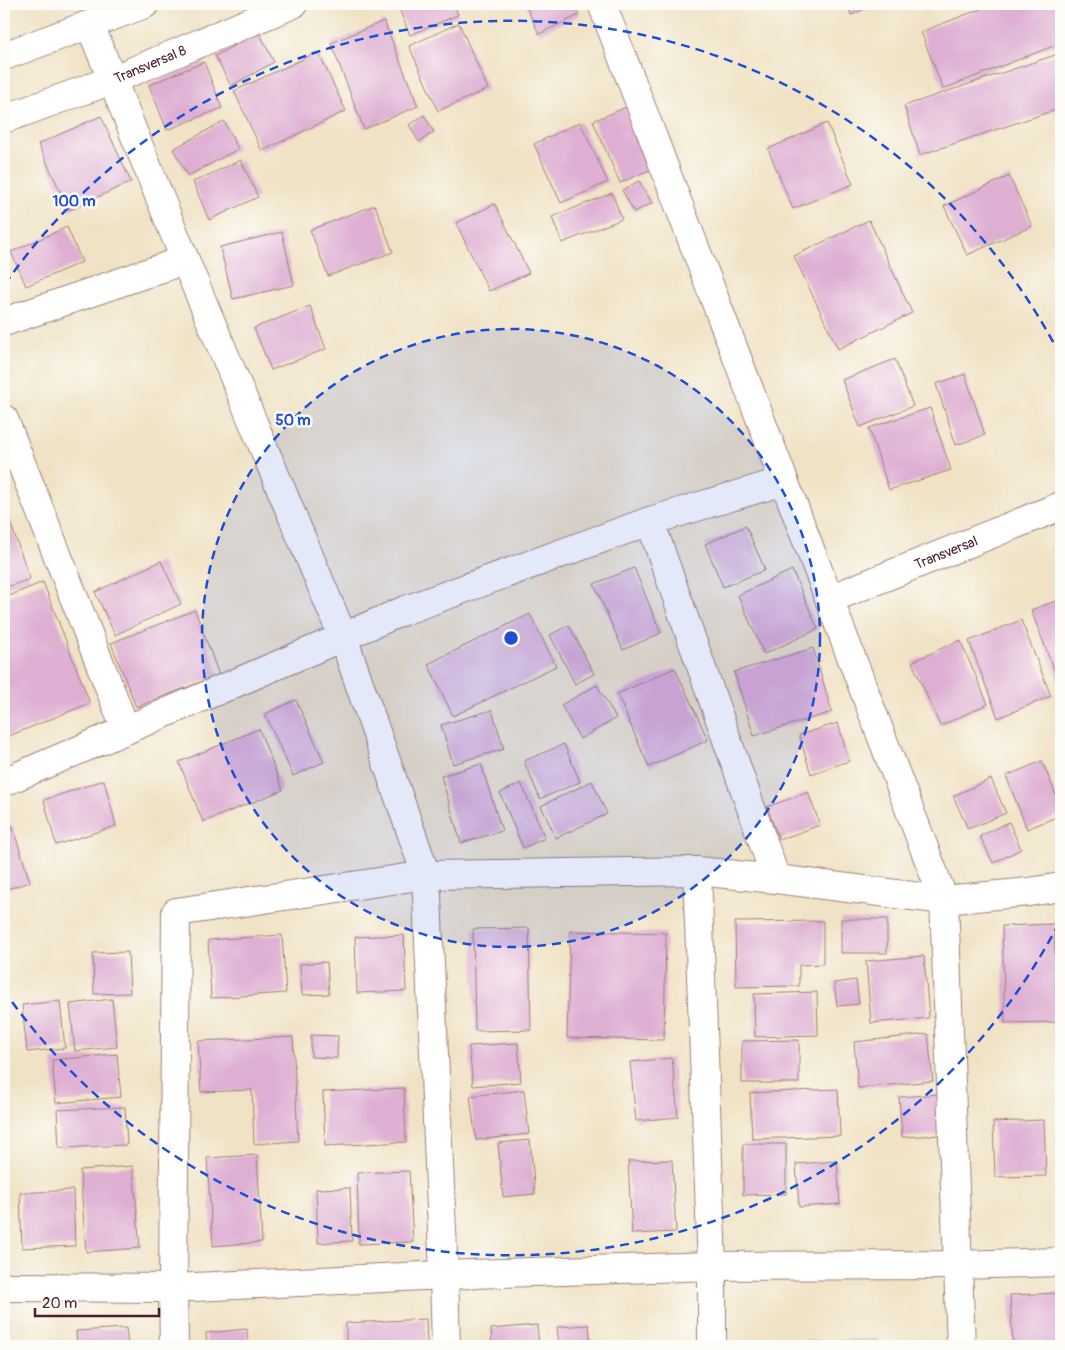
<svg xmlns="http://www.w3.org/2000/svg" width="1065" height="1350" viewBox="0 0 1065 1350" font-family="Pangolin,sans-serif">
<rect width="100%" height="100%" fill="#fdfcf7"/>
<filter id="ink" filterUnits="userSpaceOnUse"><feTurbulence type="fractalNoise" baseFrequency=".02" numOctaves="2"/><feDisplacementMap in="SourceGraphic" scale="10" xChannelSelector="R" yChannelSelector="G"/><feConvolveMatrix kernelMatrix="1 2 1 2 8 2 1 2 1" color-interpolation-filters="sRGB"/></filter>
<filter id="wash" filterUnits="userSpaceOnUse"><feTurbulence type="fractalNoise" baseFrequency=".0096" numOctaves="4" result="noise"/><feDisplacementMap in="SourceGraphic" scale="20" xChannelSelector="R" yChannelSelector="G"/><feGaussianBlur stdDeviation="1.12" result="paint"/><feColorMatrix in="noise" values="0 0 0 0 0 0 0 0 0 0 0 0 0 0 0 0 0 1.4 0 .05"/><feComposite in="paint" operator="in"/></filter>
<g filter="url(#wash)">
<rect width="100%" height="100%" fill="#f0e2c5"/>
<path fill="#a7d784" stroke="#787b58" d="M 878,1340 L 878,1346 L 765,1346 L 765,1343 Z"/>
<g id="blocks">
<g fill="#deafd3">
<path d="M 397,4 L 454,4 L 458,15 L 410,35 Z"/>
<path d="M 525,4 L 574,4 L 579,15 L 539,34 Z"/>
<path d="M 847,4 L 876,4 L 851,15 Z"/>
<path d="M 993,4 L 1061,4 L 1061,43 L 943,89 L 921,32 Z"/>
<path d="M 384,21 L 418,106 L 364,129 L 331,43 Z"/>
<path d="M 459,23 L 488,89 L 438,111 L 409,46 Z"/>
<path d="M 259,32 L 274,62 L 231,86 L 215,56 Z"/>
<path d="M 318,52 L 346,111 L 262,151 L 234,91 Z"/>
<path d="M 1061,53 L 1061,108 L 920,155 L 904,106 Z"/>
<path d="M 204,62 L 222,108 L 167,130 L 149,85 Z"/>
<path d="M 629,106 L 656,167 L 620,183 L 593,121 Z"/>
<path d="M 424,115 L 434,132 L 419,142 L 409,125 Z"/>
<path d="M 101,116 L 131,182 L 69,210 L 38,144 Z"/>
<path d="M 224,121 L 238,149 L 188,176 L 173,149 Z"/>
<path d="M 580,122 L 608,182 L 561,203 L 534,144 Z"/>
<path d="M 827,123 L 853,184 L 793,209 L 768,149 Z"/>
<path d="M 241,160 L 258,197 L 209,220 L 193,182 Z"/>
<path d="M 1009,176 L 1032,226 L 967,255 L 944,206 Z"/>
<path d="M 639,181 L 652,203 L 634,212 L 622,190 Z"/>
<path d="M 612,193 L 622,219 L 562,243 L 552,217 Z"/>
<path d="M 495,204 L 529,273 L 489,291 L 456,223 Z"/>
<path d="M 375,205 L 393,252 L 328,276 L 310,230 Z"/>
<path d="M 869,220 L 912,313 L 838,349 L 794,256 Z"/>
<path d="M 67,227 L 82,262 L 26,286 L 11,252 Z"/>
<path d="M 282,232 L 294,285 L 233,299 L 220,247 Z"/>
<path d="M 310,306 L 326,349 L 271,370 L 254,328 Z"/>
<path d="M 895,359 L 913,406 L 860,427 L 842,380 Z"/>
<path d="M 965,374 L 985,435 L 956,445 L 936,384 Z"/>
<path d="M 930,408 L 951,470 L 889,490 L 869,428 Z"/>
<path d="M 7,513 L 30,579 L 4,588 L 4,515 Z"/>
<path d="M 746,526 L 765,570 L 723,587 L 705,544 Z"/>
<path d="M 161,561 L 181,604 L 115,635 L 95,592 Z"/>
<path d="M 634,568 L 661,633 L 623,650 L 594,584 Z"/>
<path d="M 792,570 L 818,629 L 764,654 L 738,595 Z"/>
<path d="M 43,582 L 90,703 L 4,738 L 4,598 Z"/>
<path d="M 1061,599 L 1061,682 L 1059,683 L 1031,610 Z"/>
<path d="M 195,610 L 219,675 L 136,707 L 111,643 Z"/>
<path d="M 530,614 L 556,666 L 453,716 L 428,664 Z"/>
<path d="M 1021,620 L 1051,696 L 998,718 L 969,641 Z"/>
<path d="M 569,625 L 594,674 L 575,684 L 550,635 Z"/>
<path d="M 960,640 L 988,704 L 940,726 L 912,662 Z"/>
<path d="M 813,648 L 832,712 L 754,736 L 734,672 Z"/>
<path d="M 675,668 L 708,740 L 649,767 L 617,694 Z"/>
<path d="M 597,685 L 616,718 L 580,739 L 561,705 Z"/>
<path d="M 296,700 L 324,762 L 293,776 L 265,714 Z"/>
<path d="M 492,710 L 504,749 L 453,764 L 441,725 Z"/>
<path d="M 838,723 L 849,761 L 811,774 L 799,735 Z"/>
<path d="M 259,729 L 283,790 L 203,822 L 179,762 Z"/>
<path d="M 564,744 L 580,782 L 540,799 L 524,761 Z"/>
<path d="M 1042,761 L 1061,807 L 1061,815 L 1027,829 L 1006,776 Z"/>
<path d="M 481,764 L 502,831 L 461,843 L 441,776 Z"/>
<path d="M 991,779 L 1006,813 L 968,829 L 953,796 Z"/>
<path d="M 104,780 L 116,826 L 56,845 L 44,800 Z"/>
<path d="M 592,781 L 607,814 L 556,838 L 541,806 Z"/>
<path d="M 521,783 L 545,838 L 523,848 L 500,793 Z"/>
<path d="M 808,792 L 820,825 L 779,840 L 767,807 Z"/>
<path d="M 1009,822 L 1021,849 L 993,863 L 980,836 Z"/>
<path d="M 12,825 L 30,882 L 4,890 L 4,827 Z"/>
<rect x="841" y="919" width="46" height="34"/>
<path d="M 823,921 L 823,964 L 799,965 L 799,986 L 736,987 L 735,922 Z"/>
<path d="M 1054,924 L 1057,1022 L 1005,1023 L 1002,926 Z"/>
<path d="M 529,928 L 531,1030 L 475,1031 L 473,929 Z"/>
<path d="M 570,931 L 666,933 L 664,1040 L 567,1038 Z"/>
<path d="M 282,935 L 286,993 L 211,998 L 208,940 Z"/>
<path d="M 404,935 L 406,991 L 357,993 L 355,937 Z"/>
<path d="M 128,952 L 130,993 L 94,994 L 93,953 Z"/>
<path d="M 924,956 L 929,1018 L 871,1023 L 866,961 Z"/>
<path d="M 327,962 L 329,994 L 302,995 L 300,964 Z"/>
<path d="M 856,980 L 859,1004 L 837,1006 L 834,983 Z"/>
<path d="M 817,992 L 818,1035 L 755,1037 L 754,994 Z"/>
<path d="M 112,999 L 117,1047 L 75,1051 L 70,1004 Z"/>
<path d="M 60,1001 L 65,1048 L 27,1052 L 22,1005 Z"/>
<path d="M 928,1034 L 933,1081 L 858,1088 L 854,1042 Z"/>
<path d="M 311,1035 L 338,1036 L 337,1058 L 311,1057 Z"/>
<path d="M 293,1037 L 298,1141 L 254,1144 L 252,1090 L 201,1092 L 198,1041 Z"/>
<path d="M 799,1040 L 799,1083 L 742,1083 L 742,1041 Z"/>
<path d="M 518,1043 L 521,1082 L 473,1086 L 469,1046 Z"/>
<path d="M 117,1054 L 121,1097 L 56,1103 L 52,1060 Z"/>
<path d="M 672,1058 L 678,1117 L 636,1121 L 630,1062 Z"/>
<path d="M 404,1088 L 406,1142 L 325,1146 L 323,1092 Z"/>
<path d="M 838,1089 L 840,1136 L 752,1139 L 750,1093 Z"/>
<path d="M 524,1090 L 529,1134 L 476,1140 L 470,1096 Z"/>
<path d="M 939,1094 L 941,1135 L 902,1137 L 899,1097 Z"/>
<path d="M 125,1107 L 127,1145 L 59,1148 L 57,1110 Z"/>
<path d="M 1044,1120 L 1046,1176 L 995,1177 L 993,1122 Z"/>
<path d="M 1057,1137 L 1061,1137 L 1061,1211 L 1059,1211 Z"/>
<path d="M 530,1140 L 535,1194 L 503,1197 L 498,1143 Z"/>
<path d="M 743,1144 L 786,1144 L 786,1194 L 743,1195 Z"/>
<path d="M 257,1155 L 262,1242 L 213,1246 L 207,1158 Z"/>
<path d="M 672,1160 L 676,1232 L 632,1234 L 628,1161 Z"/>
<path d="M 837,1161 L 840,1204 L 799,1207 L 796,1164 Z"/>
<path d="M 133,1166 L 140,1248 L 86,1252 L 80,1170 Z"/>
<path d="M 409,1171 L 413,1242 L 359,1244 L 357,1173 Z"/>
<path d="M 350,1188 L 352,1241 L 318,1243 L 316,1189 Z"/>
<path d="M 73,1190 L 75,1246 L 22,1248 L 20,1193 Z"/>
<path d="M 1061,1293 L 1061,1346 L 1013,1346 L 1010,1295 Z"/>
<path d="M 426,1319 L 427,1346 L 346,1346 L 346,1323 Z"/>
<path d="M 537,1325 L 539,1346 L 492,1346 L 491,1329 Z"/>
<path d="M 589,1325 L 591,1346 L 559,1346 L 557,1327 Z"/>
<path d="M 126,1328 L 128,1346 L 77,1346 L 76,1331 Z"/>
<path d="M 247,1329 L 248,1346 L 207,1346 L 206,1333 Z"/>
</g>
</g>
</g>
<g filter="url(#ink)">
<use href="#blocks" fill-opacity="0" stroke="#9d8078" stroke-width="1"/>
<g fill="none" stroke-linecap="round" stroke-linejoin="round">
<defs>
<g id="minor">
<path d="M 90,25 L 185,260 L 343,637 L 426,875 L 444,1275 L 446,1346"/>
<path d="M 4,56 L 145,4"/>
<path id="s1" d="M 4,119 L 112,80 L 293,4"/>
<path d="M 4,322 L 185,260"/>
<path d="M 4,419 L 126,730"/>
<path d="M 650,521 L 776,879"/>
<path id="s2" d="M 830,599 L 1061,506"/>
<path d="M 4,782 L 343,637 L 403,611 L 650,521 L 784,481"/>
<path d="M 697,871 L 712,1266 L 712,1346"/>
<path d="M 4,1287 L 173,1288 L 444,1275 L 712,1266 L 958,1265 L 1061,1262"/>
<path d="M 174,1346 L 173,1288 L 176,912 L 426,875 L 697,871 L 776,879 L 944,900 L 1029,892 L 1061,887"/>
</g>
<path id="tertiary" d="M 602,4 L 944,900 L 961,1346"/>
</defs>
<use href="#minor" stroke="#9d8078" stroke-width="30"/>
<use href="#tertiary" stroke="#9d8078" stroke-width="30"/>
<use href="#minor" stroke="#fff" stroke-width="28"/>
<use href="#tertiary" stroke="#fff" stroke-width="28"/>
</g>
</g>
<circle cx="511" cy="638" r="309" fill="#1d4ed8" fill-opacity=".12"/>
<g fill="none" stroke="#1d4ed8" stroke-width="2.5" stroke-dasharray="9 6">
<circle cx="511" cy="638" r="309"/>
<path d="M1059 923A618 618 0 0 1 5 992M5 284A618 618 0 0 1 1059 353"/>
</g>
<g text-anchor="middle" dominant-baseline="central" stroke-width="5" stroke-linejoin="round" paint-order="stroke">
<g font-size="14" fill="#4a1f2b" stroke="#fdfcf7">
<text stroke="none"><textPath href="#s1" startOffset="156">Transversal 8</textPath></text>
<text stroke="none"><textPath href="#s2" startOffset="125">Transversal</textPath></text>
</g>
</g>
<circle cx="511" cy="638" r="8" fill="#1d4ed8" stroke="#fdfcf7" stroke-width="2.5"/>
<g font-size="15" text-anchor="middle" font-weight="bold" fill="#1d4ed8" stroke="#fdfcf7" stroke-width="5" stroke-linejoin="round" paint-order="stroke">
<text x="74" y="206">100 m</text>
<text x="293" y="425">50 m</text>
</g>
<rect width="1065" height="1350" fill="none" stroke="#fdfcf7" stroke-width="20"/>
<path d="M35 1308v8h124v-8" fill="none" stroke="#4a1f2b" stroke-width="2.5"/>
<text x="42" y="1308" font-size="15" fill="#4a1f2b" stroke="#fdfcf7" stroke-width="4" paint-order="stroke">20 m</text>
</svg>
